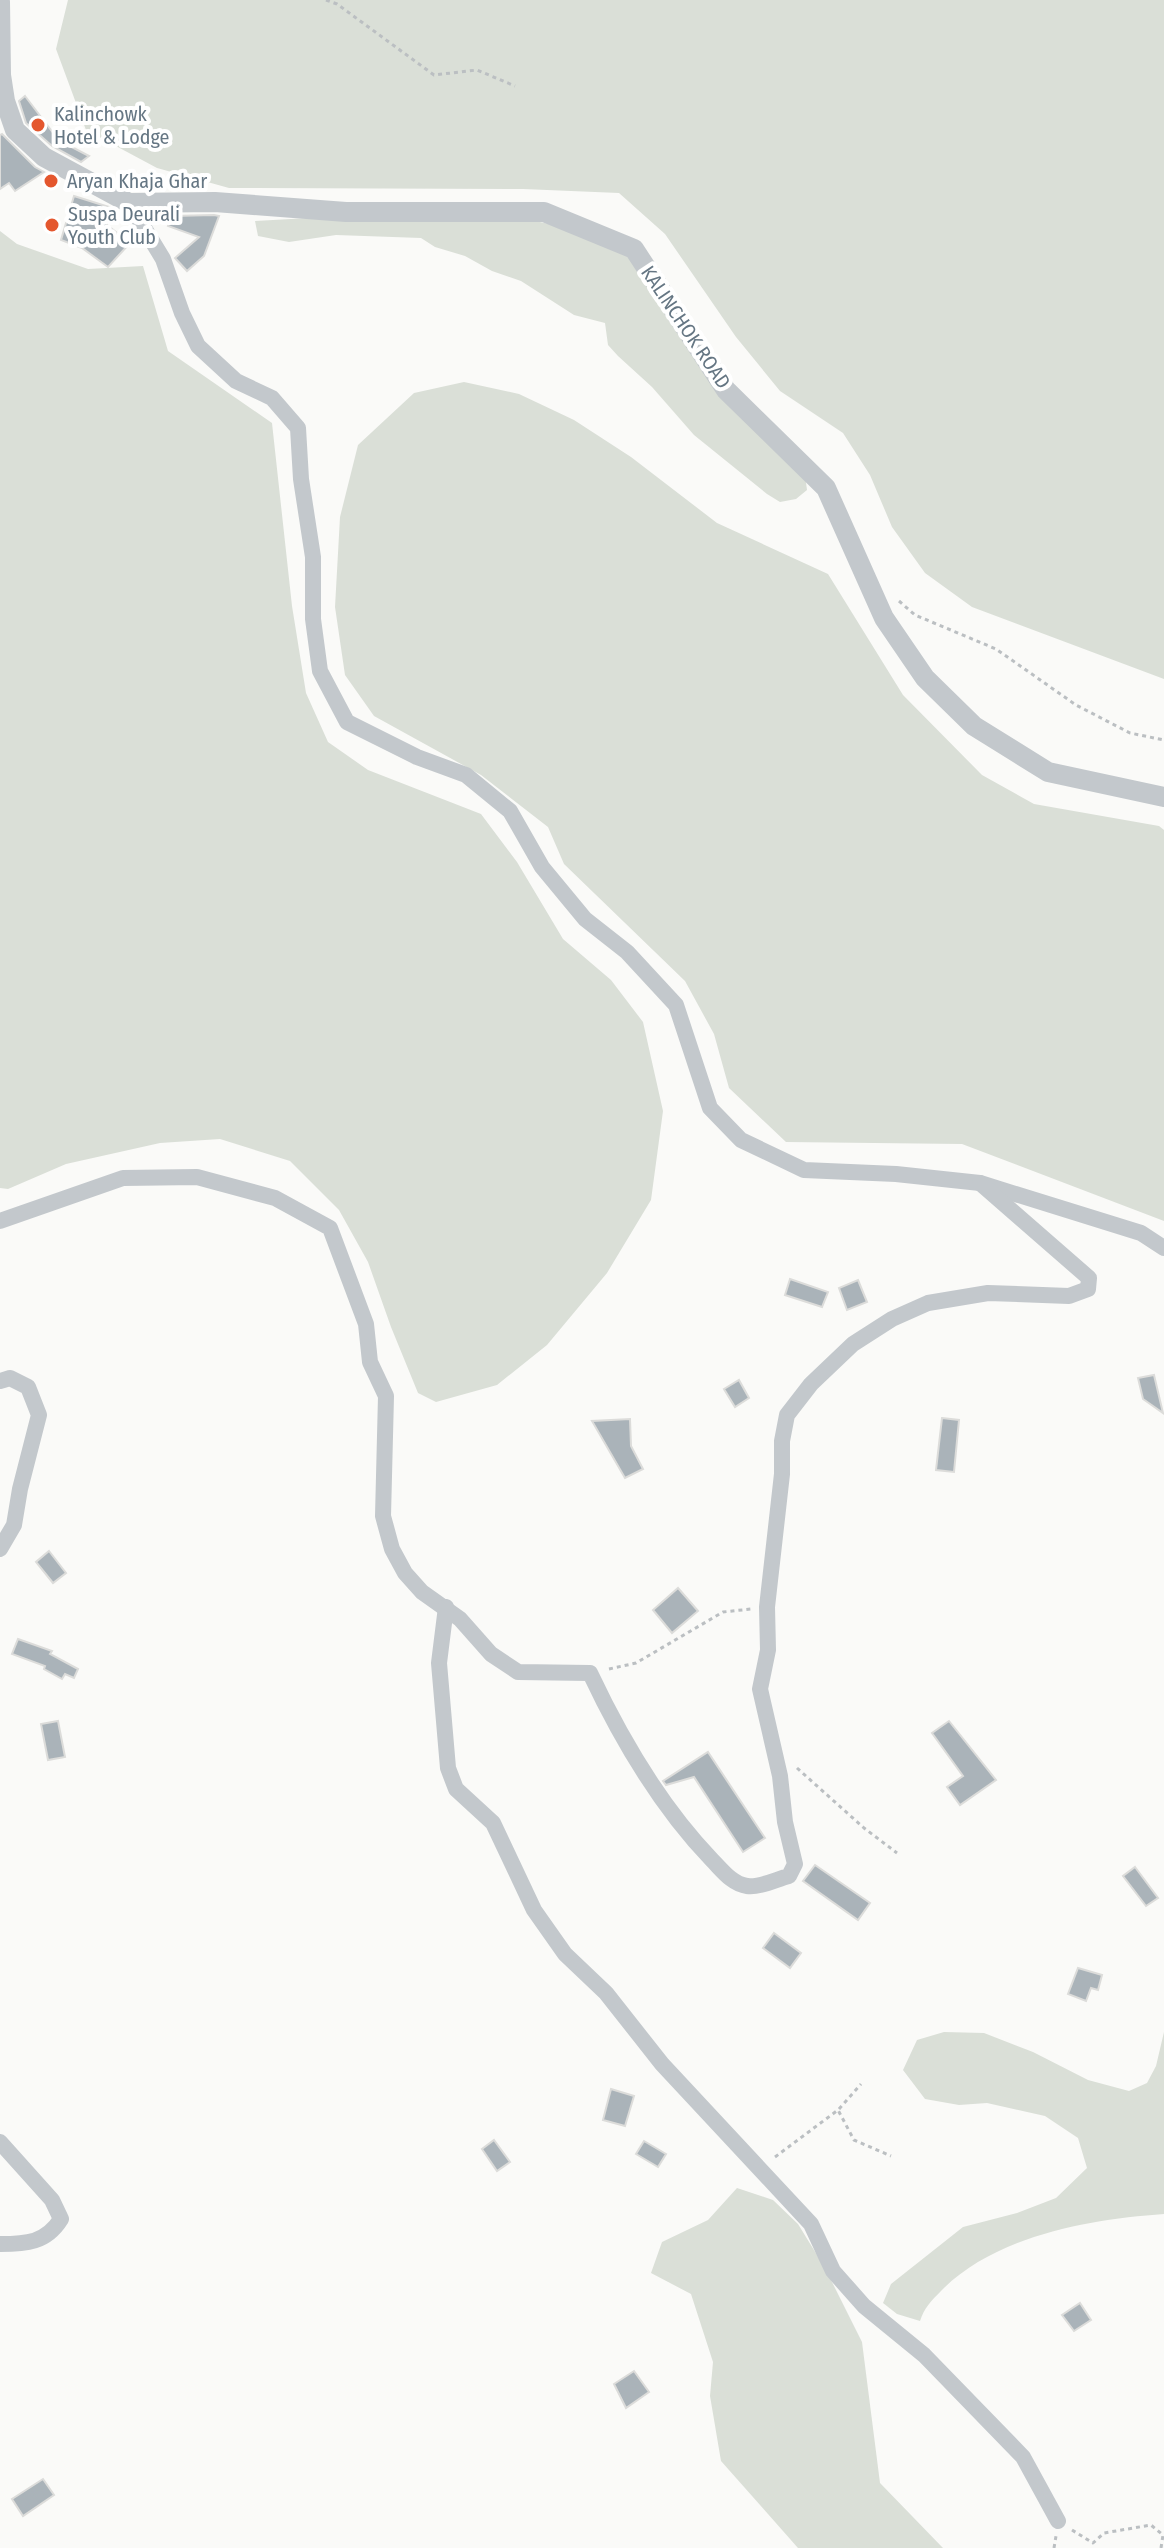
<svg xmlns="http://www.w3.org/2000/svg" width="1164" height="2548" viewBox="0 0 1164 2548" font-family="'Fira Sans Condensed',sans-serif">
<rect width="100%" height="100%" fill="#fafaf8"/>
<g fill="#dadfd7">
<path d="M 68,0 L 1164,0 L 1164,679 L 972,607 L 925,573 L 892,527 L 870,475 L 843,433 L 780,391 L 736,337 L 665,234 L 619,193 L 523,189 L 229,188 L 157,168 L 86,130 L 56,49 Z"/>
<path d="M 327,217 L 516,217 L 559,226 L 628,250 L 688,341 L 701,370 L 750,424 L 805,475 L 807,490 L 796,499 L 780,502 L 767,494 L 694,435 L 652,387 L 618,356 L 608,345 L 605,323 L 574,315 L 521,281 L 492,271 L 465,256 L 435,247 L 421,238 L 336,235 L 289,242 L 258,236 L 255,221 Z"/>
<path d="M 0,231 L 17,244 L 88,269 L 143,266 L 168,351 L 272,423 L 292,606 L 306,693 L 328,742 L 368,770 L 481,814 L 517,862 L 563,939 L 611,980 L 643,1022 L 663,1111 L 651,1200 L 607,1273 L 547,1345 L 497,1385 L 436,1402 L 418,1393 L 391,1327 L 368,1262 L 339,1210 L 290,1161 L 220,1139 L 160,1143 L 66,1164 L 8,1189 L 0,1188 Z"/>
<path d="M 464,382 L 519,394 L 574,420 L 631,457 L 717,523 L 828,574 L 903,695 L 982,775 L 1034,804 L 1159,826 L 1164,830 L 1164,1221 L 962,1144 L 786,1142 L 729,1088 L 714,1034 L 685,981 L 564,864 L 548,827 L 481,775 L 374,716 L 345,675 L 335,607 L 340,517 L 358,445 L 414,393 Z"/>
<path d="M 944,2032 L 984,2033 L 1033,2052 L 1088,2080 L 1129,2091 L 1147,2083 L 1156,2066 L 1164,2032 L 1164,2214 C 1090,2219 994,2236 941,2291 C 931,2301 924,2308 920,2321 L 897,2314 L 883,2303 L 891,2284 L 963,2227 L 1017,2213 L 1056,2198 L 1087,2168 L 1078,2138 L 1045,2116 L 987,2103 L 959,2105 L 925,2099 L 903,2070 L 917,2040 Z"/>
<path d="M 737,2188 L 773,2200 L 798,2224 L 825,2268 L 862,2342 L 880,2483 L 943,2548 L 798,2548 L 721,2461 L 710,2396 L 713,2362 L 691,2294 L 651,2273 L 662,2242 L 708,2220 Z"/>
</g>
<g fill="#aab3b9" stroke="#dcdcda" stroke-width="2">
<path d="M 25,96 L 54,134 L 65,141 L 64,143 L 89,156 L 81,162 L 52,146 L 26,123 L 19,101 Z"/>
<path d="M 2,134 L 35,167 L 44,172 L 15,191 L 9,183 L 0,189 L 0,135 Z"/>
<path d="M 74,196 L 112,208 L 107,225 L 130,243 L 108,267 L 82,248 L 61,240 Z"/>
<path d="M 214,215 L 219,216 L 204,256 L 187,271 L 175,258 L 199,237 L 168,226 L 172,216 Z"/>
<path d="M 790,1279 L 828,1292 L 822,1307 L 785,1295 Z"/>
<path d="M 858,1280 L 867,1302 L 847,1310 L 839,1288 Z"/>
<path d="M 1154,1375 L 1163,1413 L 1143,1399 L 1138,1378 Z"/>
<path d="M 739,1380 L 749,1398 L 735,1407 L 724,1389 Z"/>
<path d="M 942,1418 L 959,1420 L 954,1472 L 936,1470 Z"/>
<path d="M 630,1419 L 631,1446 L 643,1469 L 625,1478 L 592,1421 Z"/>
<path d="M 49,1551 L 66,1573 L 53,1583 L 36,1562 Z"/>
<path d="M 678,1588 L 698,1611 L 672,1633 L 653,1610 Z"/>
<path d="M 18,1639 L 52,1651 L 50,1654 L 78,1669 L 74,1678 L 65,1674 L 62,1679 L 44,1669 L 45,1666 L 12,1654 Z"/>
<path d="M 58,1721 L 65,1757 L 48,1760 L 41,1724 Z"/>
<path d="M 949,1721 L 996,1780 L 960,1805 L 947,1787 L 963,1776 L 932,1733 Z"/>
<path d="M 708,1752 L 765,1838 L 743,1852 L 694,1777 L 666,1785 L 663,1781 Z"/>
<path d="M 815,1865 L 870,1903 L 858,1920 L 803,1881 Z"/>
<path d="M 1135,1867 L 1158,1898 L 1146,1906 L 1123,1876 Z"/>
<path d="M 774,1933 L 801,1953 L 790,1968 L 763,1948 Z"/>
<path d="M 1078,1968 L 1102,1975 L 1098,1990 L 1091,1988 L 1086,2001 L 1068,1994 Z"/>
<path d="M 611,2089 L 634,2096 L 625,2126 L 603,2120 Z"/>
<path d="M 494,2140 L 510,2162 L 497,2171 L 482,2149 Z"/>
<path d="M 644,2141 L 666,2154 L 658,2167 L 636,2154 Z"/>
<path d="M 1080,2303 L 1091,2320 L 1074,2331 L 1062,2315 Z"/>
<path d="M 634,2371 L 649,2392 L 626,2408 L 614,2384 Z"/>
<path d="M 43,2479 L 54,2495 L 23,2516 L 12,2499 Z"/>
</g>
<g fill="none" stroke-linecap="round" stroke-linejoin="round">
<g stroke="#bbbfc2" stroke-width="3" stroke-dasharray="4 4" stroke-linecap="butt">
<path d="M 326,0 L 337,4 L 434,75 L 477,70 L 515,86"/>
<path d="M 899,601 L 915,615 L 996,649 L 1076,705 L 1130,733 L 1164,740"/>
<path d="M 609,1669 L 636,1663 L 723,1612 L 751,1609"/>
<path d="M 797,1768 L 864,1828 L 897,1853"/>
<path d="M 839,2109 L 861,2084"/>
<path d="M 775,2157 L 838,2110 L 854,2140 L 891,2156"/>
<path d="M 1072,2530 L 1093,2543 L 1104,2533 L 1151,2525 L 1163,2535 L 1161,2548"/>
<path d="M 1054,2548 L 1056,2536"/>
</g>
<g stroke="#c3c8cc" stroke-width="16">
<path d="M 129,203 L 163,259 L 182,313 L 198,346 L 236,381 L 272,398 L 298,428 L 301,479 L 313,557 L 313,619 L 320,671 L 347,722 L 417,757 L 466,775 L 510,811 L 542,867 L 585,919 L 627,952 L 676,1005 L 710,1108 L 741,1140 L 804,1170 L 896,1174 L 980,1183 L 1141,1233 L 1164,1248"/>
<path d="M 0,1221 L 123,1178 L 197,1177 L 275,1198 L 330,1228 L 366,1324 L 370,1362 L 386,1396 L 383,1516 L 392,1549 L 405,1573 L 422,1592 L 460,1619 L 491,1654 L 518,1672 L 590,1673 C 622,1741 660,1806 712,1860 C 722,1870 732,1884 747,1886 C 759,1888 777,1879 789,1876 L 795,1864 L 785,1822 L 780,1776 L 760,1689 L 768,1650 L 767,1607 L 782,1474 L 782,1441 L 787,1415 L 811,1384 L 853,1344 L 892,1319 L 928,1303 L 988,1293 L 1069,1296 L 1088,1289 L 1089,1278 L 980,1183"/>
<path d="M 0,1381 L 10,1378 L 28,1387 L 39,1415 L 20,1489 L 14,1525 L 0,1549"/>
<path d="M 446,1607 L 439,1663 L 448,1768 L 456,1789 L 493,1823 L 534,1910 L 565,1954 L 606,1993 L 662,2064 L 811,2224 L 833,2271 L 864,2306 L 924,2355 L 1023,2457 L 1058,2521"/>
<path d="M 0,2142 L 52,2200 L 61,2219 C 46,2243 26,2244 0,2244"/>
</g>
<path stroke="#c3c8cc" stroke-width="20" d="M 0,2 L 1,75 L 5,101 L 15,130 L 44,157 L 129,203 L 215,202 L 346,212 L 544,212 L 634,249 L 726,390 L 826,488 L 884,618 L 925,678 L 974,726 L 1048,772 L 1164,797"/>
</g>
<g fill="#e4572e" stroke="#fff" stroke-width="3">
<circle cx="38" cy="125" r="8"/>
<circle cx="51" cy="181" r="8"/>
<circle cx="52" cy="225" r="8"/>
</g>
<g text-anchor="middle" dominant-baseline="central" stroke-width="8" stroke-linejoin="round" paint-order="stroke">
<g font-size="20" fill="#657683" stroke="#fff" text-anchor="start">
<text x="54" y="114">Kalinchowk<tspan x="54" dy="23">Hotel &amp; Lodge</tspan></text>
<text x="67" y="181">Aryan Khaja Ghar</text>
<text x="68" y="214">Suspa Deurali<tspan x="68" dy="23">Youth Club</tspan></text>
</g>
<g font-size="20" fill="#657683" stroke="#fff">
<text transform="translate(686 327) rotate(56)">KALINCHOK ROAD</text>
</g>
</g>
</svg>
